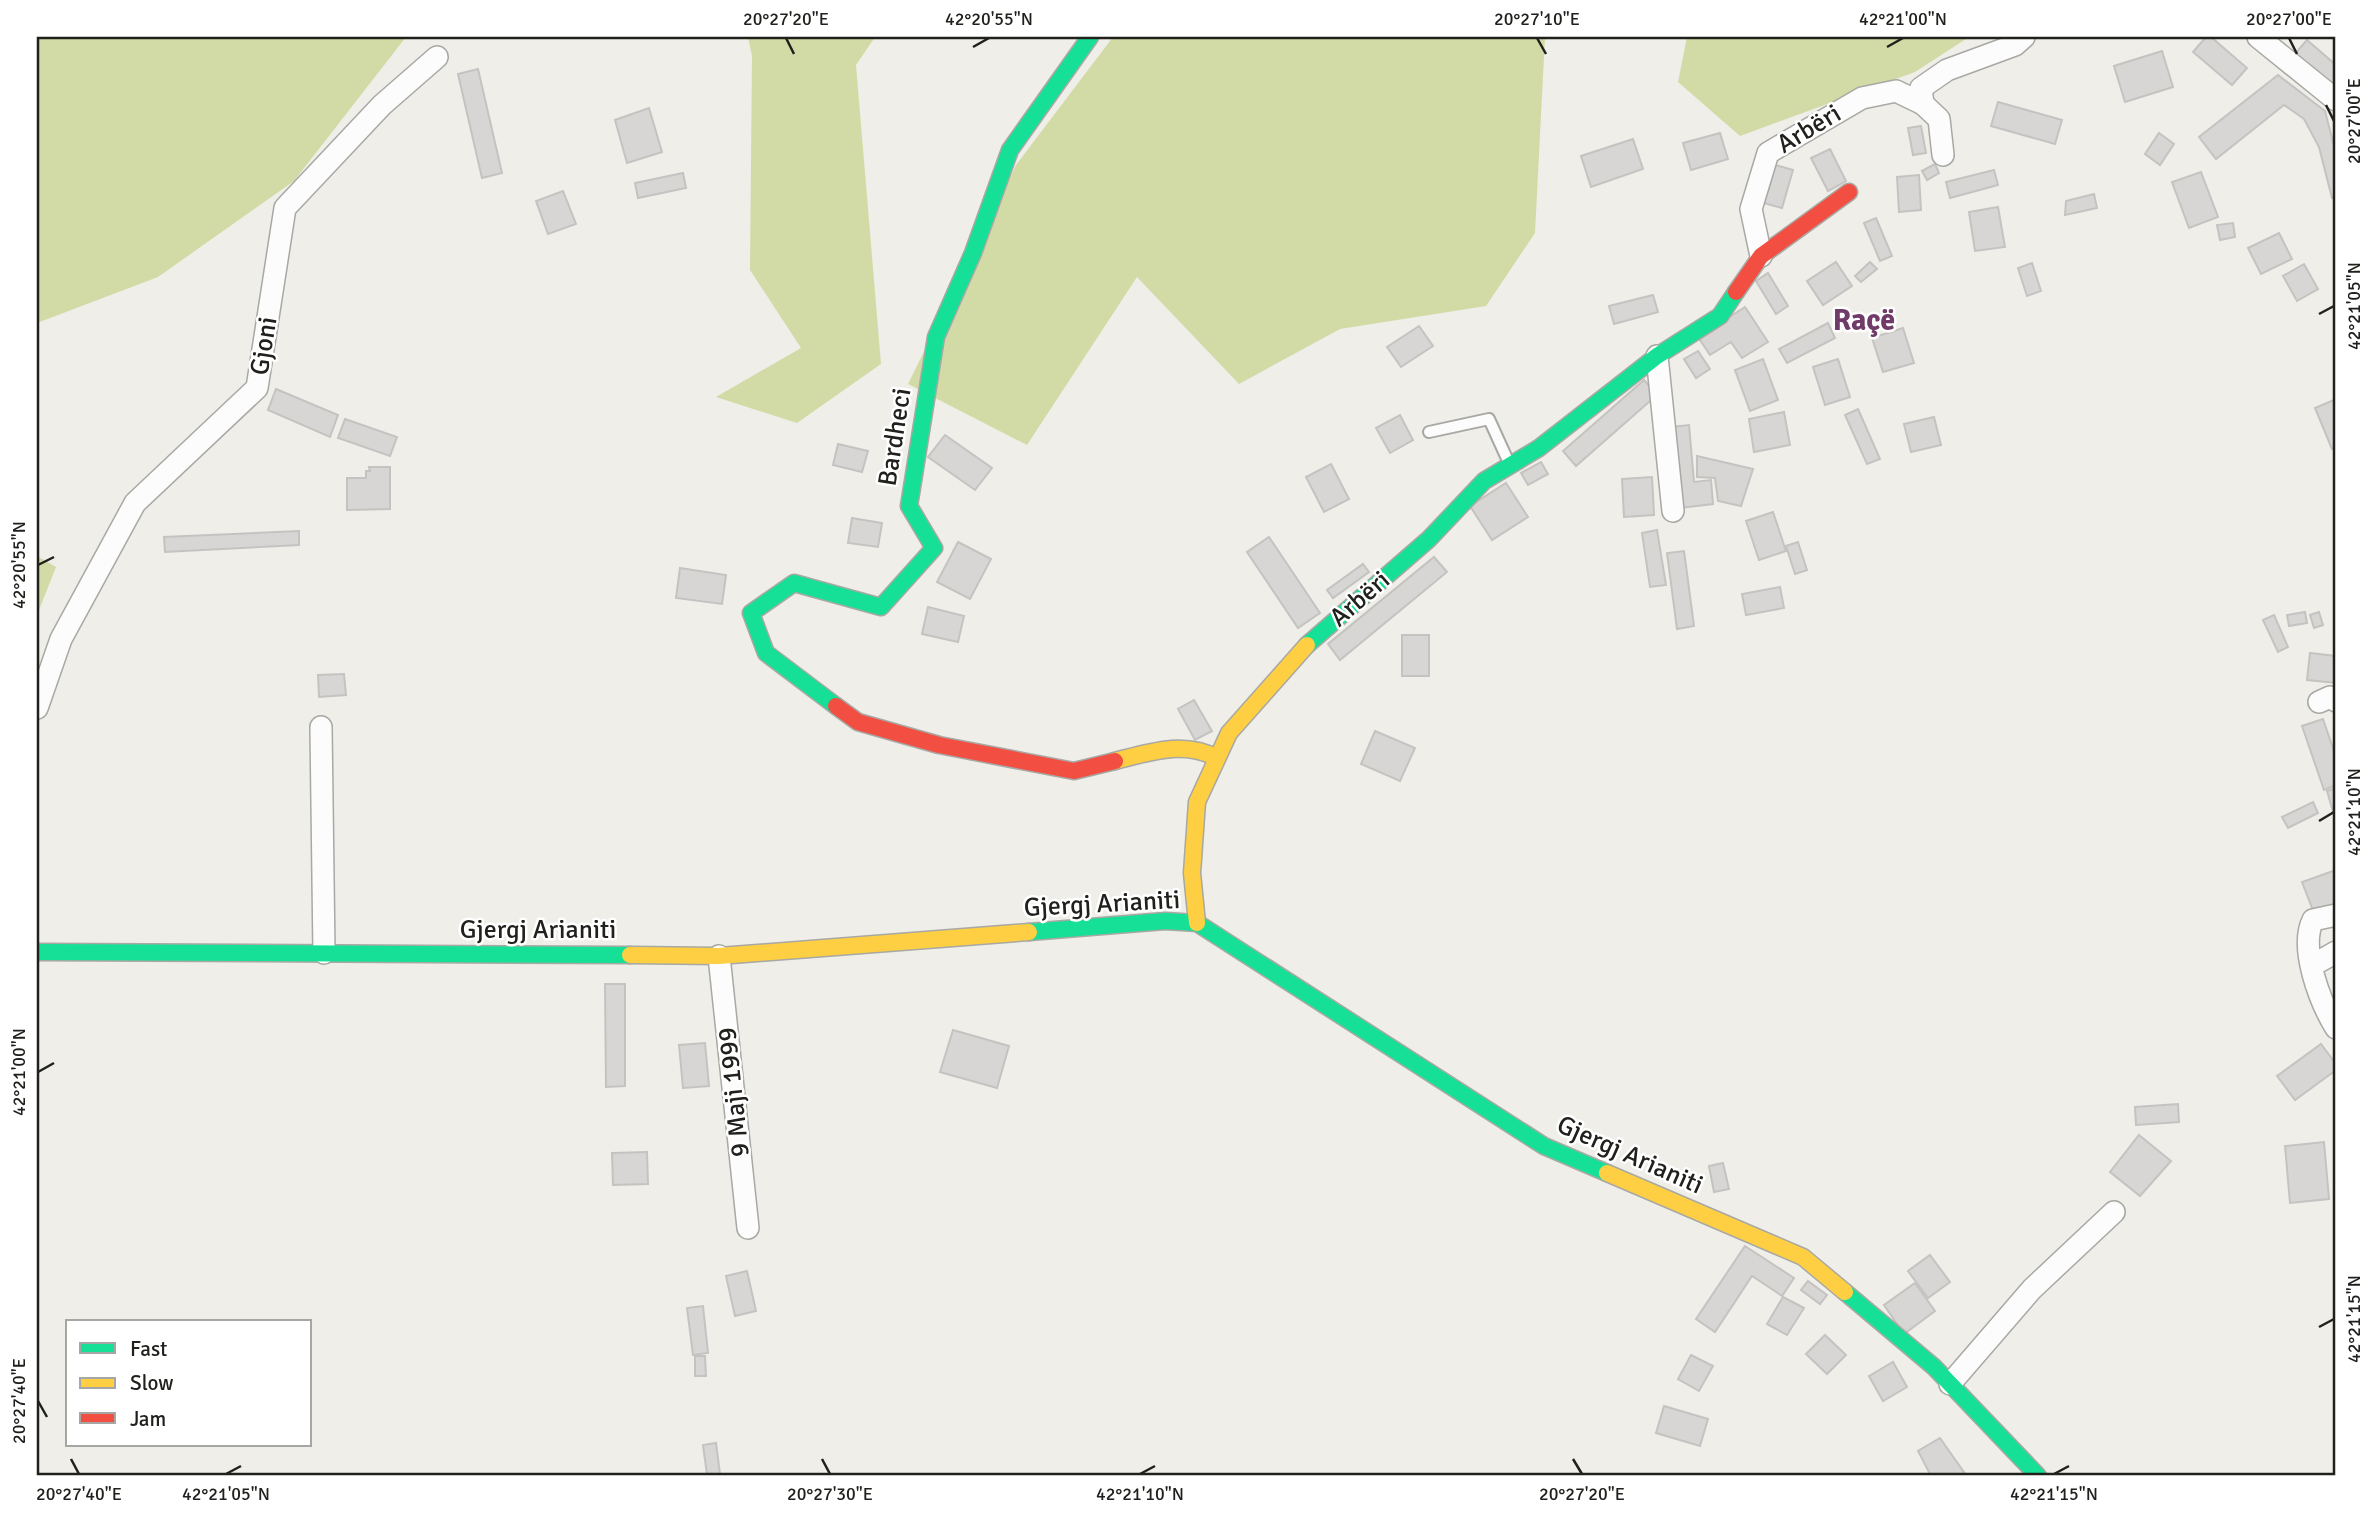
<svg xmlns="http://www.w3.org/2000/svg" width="2373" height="1513" viewBox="0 0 2373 1513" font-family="Signika,sans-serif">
<rect width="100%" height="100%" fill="#efeee9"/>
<g fill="#d2dba5">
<path d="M 37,37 L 406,37 L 294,181 L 158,277 L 37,323 Z"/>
<path d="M 748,37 L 875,37 L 856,65 L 881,364 L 797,423 L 716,397 L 801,348 L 750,270 L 752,56 Z"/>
<path d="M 1113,37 L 1545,37 L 1535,233 L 1486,306 L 1340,329 L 1239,384 L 1137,277 L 1027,445 L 908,384 L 1016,165 Z"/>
<path d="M 1687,37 L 1969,37 L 1915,72 L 1740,136 L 1678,82 Z"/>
<path d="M 37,556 L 56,567 L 37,615 Z"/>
</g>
<g fill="#d8d6d4" stroke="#c5c3c1" stroke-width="2">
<path d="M 2206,37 L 2211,37 L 2247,68 L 2232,85 L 2193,52 Z"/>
<path d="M 2307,40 L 2336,65 L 2336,82 L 2331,88 L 2293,56 Z"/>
<path d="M 2162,51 L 2173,87 L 2125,102 L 2114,66 Z"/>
<path d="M 478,69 L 502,173 L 482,178 L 458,74 Z"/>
<path d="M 2278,75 L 2325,111 L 2336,154 L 2336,197 L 2332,198 L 2319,147 L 2304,119 L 2284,105 L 2216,159 L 2199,137 Z"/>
<path d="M 1998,102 L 2062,120 L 2055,144 L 1991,126 Z"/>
<path d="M 649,108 L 662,152 L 627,163 L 615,120 Z"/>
<path d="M 1921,126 L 1926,153 L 1913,155 L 1908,128 Z"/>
<path d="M 1720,133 L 1728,159 L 1691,170 L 1683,143 Z"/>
<path d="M 2159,133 L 2174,144 L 2160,165 L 2145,154 Z"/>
<path d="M 1633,139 L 1643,169 L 1591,187 L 1581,156 Z"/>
<path d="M 1830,149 L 1846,181 L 1828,191 L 1811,158 Z"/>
<path d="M 1935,164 L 1939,173 L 1927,180 L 1922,171 Z"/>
<path d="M 1775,165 L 1793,170 L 1782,208 L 1764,203 Z"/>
<path d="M 1994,170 L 1998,185 L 1950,198 L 1946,182 Z"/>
<path d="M 2201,172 L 2218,217 L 2189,228 L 2172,182 Z"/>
<path d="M 683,173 L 686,188 L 638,198 L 635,183 Z"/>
<path d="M 1919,175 L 1921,210 L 1899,212 L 1897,177 Z"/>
<path d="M 563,191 L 576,224 L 548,234 L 536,201 Z"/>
<path d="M 2094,194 L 2097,208 L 2065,215 L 2066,201 Z"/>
<path d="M 1998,207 L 2005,247 L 1975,251 L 1969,212 Z"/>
<path d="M 1876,218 L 1892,256 L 1880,261 L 1864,223 Z"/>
<path d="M 2233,223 L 2235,237 L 2220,240 L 2217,225 Z"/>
<path d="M 2279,233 L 2292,259 L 2261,274 L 2248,248 Z"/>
<path d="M 1836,262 L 1852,286 L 1823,305 L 1807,281 Z"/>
<path d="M 1870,262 L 1877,269 L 1861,282 L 1855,276 Z"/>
<path d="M 2032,263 L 2041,291 L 2027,296 L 2018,268 Z"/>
<path d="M 2304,264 L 2318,289 L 2297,301 L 2283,276 Z"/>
<path d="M 1768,273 L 1788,306 L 1776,314 L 1756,281 Z"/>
<path d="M 1653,295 L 1658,312 L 1614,324 L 1609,306 Z"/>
<path d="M 1745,307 L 1768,342 L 1742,358 L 1731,342 L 1710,355 L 1698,337 Z"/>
<path d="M 1828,323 L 1835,338 L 1787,363 L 1779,349 Z"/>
<path d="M 1419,326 L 1433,346 L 1401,367 L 1387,347 Z"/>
<path d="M 1903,328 L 1914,363 L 1883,372 L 1872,338 Z"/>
<path d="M 1698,351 L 1710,369 L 1696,378 L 1684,359 Z"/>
<path d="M 1763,359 L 1778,400 L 1750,411 L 1735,370 Z"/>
<path d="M 1838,359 L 1850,397 L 1825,405 L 1813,367 Z"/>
<path d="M 1644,380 L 1657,395 L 1576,466 L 1563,451 Z"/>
<path d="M 276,389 L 338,415 L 330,437 L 268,410 Z"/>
<path d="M 2336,399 L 2336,448 L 2332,449 L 2315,408 Z"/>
<path d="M 1858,409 L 1880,459 L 1867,464 L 1845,415 Z"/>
<path d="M 1784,412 L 1790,445 L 1754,452 L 1749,419 Z"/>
<path d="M 1400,415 L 1413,440 L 1390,453 L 1376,428 Z"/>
<path d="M 1934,417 L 1941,445 L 1911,452 L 1904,424 Z"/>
<path d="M 345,419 L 397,437 L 390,456 L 338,438 Z"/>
<path d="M 1689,425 L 1694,482 L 1711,480 L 1713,504 L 1680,508 L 1671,427 Z"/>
<path d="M 945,435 L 992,468 L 975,490 L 928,457 Z"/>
<path d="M 838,444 L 868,451 L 862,472 L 833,465 Z"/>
<path d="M 1697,456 L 1753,469 L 1741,506 L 1718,501 L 1715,478 L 1697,477 Z"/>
<path d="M 1541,462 L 1548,474 L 1528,485 L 1521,473 Z"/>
<path d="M 1331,464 L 1349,499 L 1324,512 L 1306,477 Z"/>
<path d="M 369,467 L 390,467 L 390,509 L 347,510 L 347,478 L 366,478 L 366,471 L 370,471 Z"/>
<path d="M 1652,477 L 1654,515 L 1624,517 L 1622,479 Z"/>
<path d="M 1506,483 L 1528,517 L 1492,540 L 1470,506 Z"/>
<path d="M 1773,512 L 1786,551 L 1759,560 L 1746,521 Z"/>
<path d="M 852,518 L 882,523 L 878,547 L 848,543 Z"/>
<path d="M 1657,530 L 1666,585 L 1650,587 L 1642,533 Z"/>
<path d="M 299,531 L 299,545 L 165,552 L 164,537 Z"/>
<path d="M 1269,537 L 1320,613 L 1298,628 L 1247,552 Z"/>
<path d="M 958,542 L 991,559 L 970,599 L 937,582 Z"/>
<path d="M 1798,542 L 1807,570 L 1795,574 L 1786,546 Z"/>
<path d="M 1684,551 L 1694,626 L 1677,629 L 1667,553 Z"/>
<path d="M 1434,557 L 1447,572 L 1340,660 L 1328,644 Z"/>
<path d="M 1363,564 L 1369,572 L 1333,598 L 1327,590 Z"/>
<path d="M 680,568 L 726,575 L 722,604 L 676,598 Z"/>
<path d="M 1780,587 L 1784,608 L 1746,615 L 1742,594 Z"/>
<path d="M 928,607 L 964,616 L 958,642 L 922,634 Z"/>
<path d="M 2305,612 L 2307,623 L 2289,626 L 2287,615 Z"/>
<path d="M 2319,612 L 2323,625 L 2314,628 L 2310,615 Z"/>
<path d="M 2274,615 L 2288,647 L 2278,652 L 2263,620 Z"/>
<rect x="1402" y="635" width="27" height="41"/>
<path d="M 2310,653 L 2336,656 L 2336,683 L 2307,680 Z"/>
<path d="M 344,674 L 346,695 L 319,697 L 318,675 Z"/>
<path d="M 1194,700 L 1212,731 L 1195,740 L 1178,709 Z"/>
<path d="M 2323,719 L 2336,757 L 2336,785 L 2324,790 L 2302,726 Z"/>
<path d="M 1375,731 L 1415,748 L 1400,781 L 1361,764 Z"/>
<path d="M 2336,788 L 2336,822 L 2327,791 Z"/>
<path d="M 2313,802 L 2318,813 L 2288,828 L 2282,817 Z"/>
<path d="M 2336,870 L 2336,905 L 2314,913 L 2302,882 Z"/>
<path d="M 605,984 L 625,984 L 625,1086 L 606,1087 Z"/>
<path d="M 953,1030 L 1009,1046 L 997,1088 L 940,1072 Z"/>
<path d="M 705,1043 L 709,1086 L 683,1088 L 679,1045 Z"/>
<path d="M 2321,1044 L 2336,1064 L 2336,1070 L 2295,1100 L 2277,1076 Z"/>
<path d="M 2178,1104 L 2179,1122 L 2136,1125 L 2135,1107 Z"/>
<path d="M 2139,1135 L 2171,1161 L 2140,1196 L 2110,1172 Z"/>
<path d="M 2324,1142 L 2329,1199 L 2290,1203 L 2285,1146 Z"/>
<path d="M 647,1152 L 648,1184 L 613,1185 L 612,1153 Z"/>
<path d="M 1723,1163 L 1729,1189 L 1714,1192 L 1709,1166 Z"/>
<path d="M 1745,1246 L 1794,1278 L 1782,1296 L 1752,1276 L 1715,1332 L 1696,1319 Z"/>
<path d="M 1930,1255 L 1950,1282 L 1928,1298 L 1908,1271 Z"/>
<path d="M 747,1271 L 756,1311 L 735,1316 L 726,1276 Z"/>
<path d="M 1808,1281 L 1827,1295 L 1820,1304 L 1801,1290 Z"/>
<path d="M 1915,1283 L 1935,1311 L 1904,1334 L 1884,1305 Z"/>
<path d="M 1783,1297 L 1804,1308 L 1787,1335 L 1767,1324 Z"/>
<path d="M 703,1306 L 708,1353 L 693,1355 L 687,1308 Z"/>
<path d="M 1825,1335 L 1846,1355 L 1827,1374 L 1806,1354 Z"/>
<path d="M 1691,1355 L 1713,1366 L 1699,1391 L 1678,1379 Z"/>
<path d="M 695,1356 L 705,1356 L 706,1376 L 695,1376 Z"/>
<path d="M 1893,1362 L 1907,1387 L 1883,1401 L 1869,1376 Z"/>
<path d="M 1664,1406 L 1708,1419 L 1700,1446 L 1656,1433 Z"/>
<path d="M 1940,1438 L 1966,1475 L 1931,1476 L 1918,1451 Z"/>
<path d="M 716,1443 L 720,1474 L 707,1475 L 703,1445 Z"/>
</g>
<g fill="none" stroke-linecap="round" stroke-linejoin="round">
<defs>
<path id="lane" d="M 1429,432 L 1489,419 L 1509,463"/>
<g id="street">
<path d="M 2258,37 L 2336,100"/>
<path d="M 1923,104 L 1939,119 L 1943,155"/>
<path d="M 1761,256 L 1751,209 L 1768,153 L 1862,98 L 1896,91 L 1923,104 L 1921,88 L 1947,70 L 2015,45 L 2024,37"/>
<path d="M 1657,356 L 1673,511"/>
<path d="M 2319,702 L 2330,697 L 2336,701"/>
<path d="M 37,708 L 61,639 L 135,503 L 257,388 L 285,208 L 382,105 L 437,57"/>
<path d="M 321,727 L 324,953"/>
<path d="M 2336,915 L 2313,920 C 2299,948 2320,1002 2336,1028"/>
<path d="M 719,956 L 748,1228"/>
<path d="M 2313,965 L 2336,952"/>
<path d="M 1950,1384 L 2032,1289 L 2114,1212"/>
</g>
<g id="fast">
<path d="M 1307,645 L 1429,539 L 1484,481 L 1539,448 L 1657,356 L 1720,316 L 1736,292"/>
<path d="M 836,706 L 766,653 L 751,613 L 794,583 L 881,607 L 934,548 L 909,506 L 936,337 L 973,253 L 1010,150 L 1090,37"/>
<path d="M 1029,932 L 1165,921 L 1197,923 L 1544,1146 L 1607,1173"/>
<path d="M 37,952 L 630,955"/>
<path d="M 1845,1292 L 1934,1367 L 2038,1476"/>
</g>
<g id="slow">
<path d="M 1115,761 C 1150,752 1184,740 1217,758"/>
<path d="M 1197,923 L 1192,873 L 1197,802 L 1229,733 L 1307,645"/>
<path d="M 630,955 L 719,956 L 1029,932"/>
<path d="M 1607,1173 L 1803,1257 L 1845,1292"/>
</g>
<g id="jam">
<path d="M 1736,292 L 1761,256 L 1849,192"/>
<path d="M 836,706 L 858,722 L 939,745 L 1074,771 L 1115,761"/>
</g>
</defs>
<use href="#lane" stroke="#a8a8a4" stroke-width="14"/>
<use href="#street" stroke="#a8a8a4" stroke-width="24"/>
<use href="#fast" stroke="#a8a8a4" stroke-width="19"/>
<use href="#slow" stroke="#a8a8a4" stroke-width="19"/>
<use href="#jam" stroke="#a8a8a4" stroke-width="19"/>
<use href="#lane" stroke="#fdfcfc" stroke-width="10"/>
<use href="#street" stroke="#fdfcfc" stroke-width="21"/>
<use href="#fast" stroke="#16e098" stroke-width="16"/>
<use href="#slow" stroke="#ffcf43" stroke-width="16"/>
<use href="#jam" stroke="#f24e42" stroke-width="16"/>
</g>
<path fill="none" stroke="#20201d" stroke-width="2.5" d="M 786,38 L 794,54M 1537,38 L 1546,54M 2289,38 L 2297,54M 973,47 L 989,38M 1887,47 L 1903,38M 2326,105 L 2334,121M 2319,314 L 2334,306M 38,565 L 54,557M 2319,821 L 2334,812M 38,1072 L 54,1063M 2319,1327 L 2334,1319M 38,1401 L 47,1417M 71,1459 L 79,1474M 822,1459 L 830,1474M 1573,1459 L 1582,1474M 226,1474 L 241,1466M 1140,1474 L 1155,1466M 2054,1474 L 2069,1466"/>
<g text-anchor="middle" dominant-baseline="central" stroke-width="5" stroke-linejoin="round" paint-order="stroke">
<g font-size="26" fill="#20201d" stroke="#fff">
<text transform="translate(1809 129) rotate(-31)">Arbëri</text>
<text transform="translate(264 346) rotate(-81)">Gjoni</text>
<text transform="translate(895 437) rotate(-81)">Bardheci</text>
<text transform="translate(1360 599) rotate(-41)">Arbëri</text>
<text transform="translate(1102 904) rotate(-3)">Gjergj Arianiti</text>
<text x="538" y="930">Gjergj Arianiti</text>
<text transform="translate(734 1092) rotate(-96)">9 Maji 1999</text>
<text transform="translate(1630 1155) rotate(24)">Gjergj Arianiti</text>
</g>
<g font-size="30" font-weight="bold" fill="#703a69" stroke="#fff">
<text x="1864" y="320">Raçë</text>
</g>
</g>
<rect width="2373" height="1513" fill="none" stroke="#ffffff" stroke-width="77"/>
<rect x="66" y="1320" width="245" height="126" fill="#ffffff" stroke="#a6a6a5" stroke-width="2"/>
<rect x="80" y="1343" width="35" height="10" fill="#16e098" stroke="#a6a6a5" stroke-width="2"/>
<text x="130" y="1356" font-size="21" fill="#20201d">Fast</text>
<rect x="80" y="1378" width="35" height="10" fill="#ffcf43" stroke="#a6a6a5" stroke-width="2"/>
<text x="130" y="1390" font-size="21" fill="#20201d">Slow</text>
<rect x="80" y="1413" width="35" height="10" fill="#f24e42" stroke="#a6a6a5" stroke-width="2"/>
<text x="130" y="1426" font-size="21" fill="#20201d">Jam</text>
<rect x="38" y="38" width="2296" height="1436" fill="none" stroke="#20201d" stroke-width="2.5"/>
<g font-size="18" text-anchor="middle" fill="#20201d">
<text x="786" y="25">20°27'20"E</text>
<text x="989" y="25">42°20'55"N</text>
<text x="1537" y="25">20°27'10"E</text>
<text x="1903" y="25">42°21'00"N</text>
<text x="2289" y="25">20°27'00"E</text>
<text transform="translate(2354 121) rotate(-90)" y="6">20°27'00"E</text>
<text transform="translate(2354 306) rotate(-90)" y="6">42°21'05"N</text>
<text transform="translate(19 565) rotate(-90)" y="6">42°20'55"N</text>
<text transform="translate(2354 812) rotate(-90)" y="6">42°21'10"N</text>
<text transform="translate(19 1072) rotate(-90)" y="6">42°21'00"N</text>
<text transform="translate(2354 1319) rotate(-90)" y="6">42°21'15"N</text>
<text transform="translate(19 1401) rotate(-90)" y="6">20°27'40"E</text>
<text x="79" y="1500">20°27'40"E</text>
<text x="226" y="1500">42°21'05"N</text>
<text x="830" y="1500">20°27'30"E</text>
<text x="1140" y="1500">42°21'10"N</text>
<text x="1582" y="1500">20°27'20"E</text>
<text x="2054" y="1500">42°21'15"N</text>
</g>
</svg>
